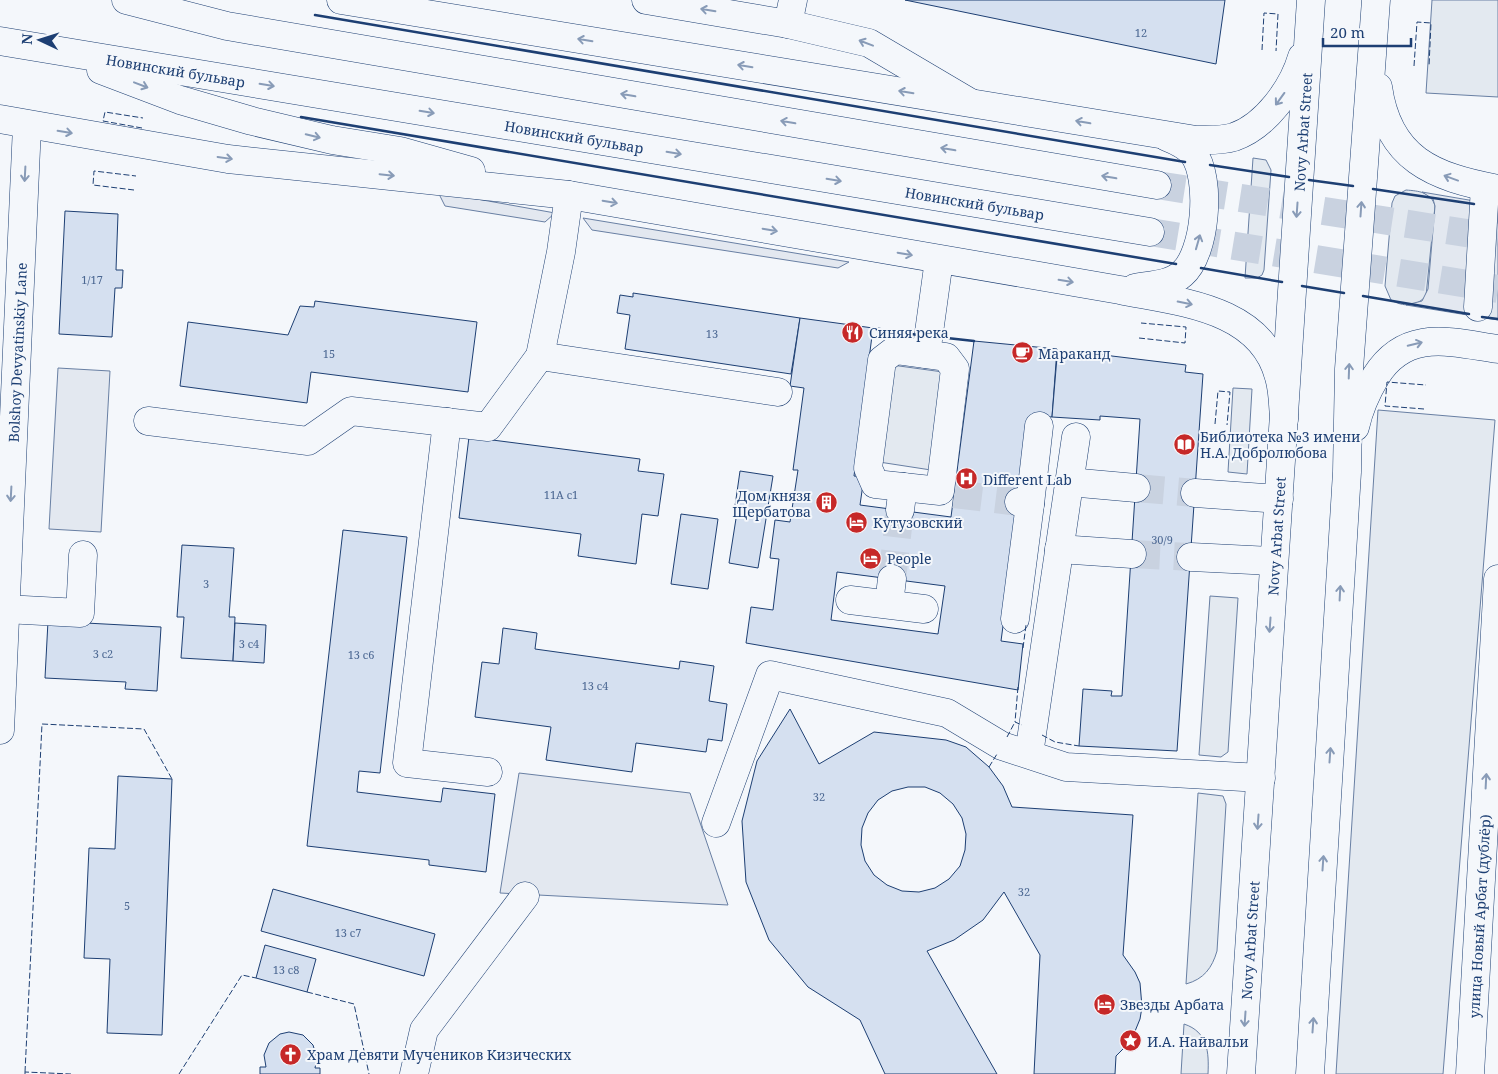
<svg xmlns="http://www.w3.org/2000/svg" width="1498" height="1074" viewBox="0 0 1498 1074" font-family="'Noto Serif',serif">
<rect width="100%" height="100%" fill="#f4f7fb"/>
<g fill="#e3e9f0" stroke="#687fa3">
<path d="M 1432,0 L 1498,0 L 1498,97 L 1426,93 Z"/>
<path d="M 1253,158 L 1266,160 L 1271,170 L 1264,270 L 1262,275 L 1257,278 L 1245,278 Z"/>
<path d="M 1406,190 C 1419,191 1431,192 1435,206 L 1426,296 C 1416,307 1403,307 1391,300 L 1385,286 L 1392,203 L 1395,196 Z"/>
<path d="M 892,365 L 943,372 L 931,470 L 879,462 Z"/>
<path d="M 1233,388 L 1252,389 L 1247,474 L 1228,472 Z"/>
<path d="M 1378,410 L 1495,420 L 1443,1074 L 1336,1074 Z"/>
<path d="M 1210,596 L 1238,598 L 1228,752 L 1221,757 L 1199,755 Z"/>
<path d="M 1198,793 L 1223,796 L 1226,804 L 1217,951 C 1212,968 1204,979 1186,984 Z"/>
<path d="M 1184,1024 C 1208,1032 1209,1052 1208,1074 L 1181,1074 Z"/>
</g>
<g fill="#e3e8f0" stroke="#687fa3">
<path d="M 438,192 L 555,213 L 545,222 L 445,206 Z"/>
<path d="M 1422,192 L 1498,205 L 1498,320 L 1406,305 L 1422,301 L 1428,289 L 1435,206 L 1433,199 Z"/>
<path d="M 583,218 L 849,262 L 838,268 L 592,230 Z"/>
<path d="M 58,368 L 110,371 L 101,532 L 49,529 Z"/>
<path d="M 519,773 L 690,793 L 728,905 L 500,893 Z"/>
</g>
<g fill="#d5e0f0" stroke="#1d3f73" fill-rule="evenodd">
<path d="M 905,0 L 1225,0 L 1216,64 Z"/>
<path d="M 65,211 L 118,214 L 116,270 L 123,270 L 122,288 L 115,288 L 112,337 L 59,334 Z"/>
<path d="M 633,293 L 800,318 L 791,374 L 625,349 L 630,315 L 617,313 L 620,295 L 633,297 Z"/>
<path d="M 315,301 L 477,322 L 468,392 L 311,372 L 307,403 L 180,386 L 188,322 L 288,335 L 300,306 L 314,307 Z"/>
<path d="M 800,318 L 873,328 L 854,476 L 864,477 L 860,505 L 951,517 L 974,341 L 1057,349 L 1052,417 L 1031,416 L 1001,641 L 1023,644 L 1018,690 L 746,643 L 751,607 L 773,610 L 779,559 L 770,558 L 775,520 L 790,522 L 798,470 L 793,470 L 804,388 L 790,386 ZM 837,572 L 945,586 L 938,634 L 831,620 Z"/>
<path d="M 1079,352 L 1186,365 L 1185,372 L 1203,374 L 1177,751 L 1079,746 L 1083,689 L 1112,691 L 1111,696 L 1122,696 L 1140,419 L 1100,416 L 1100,420 L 1052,417 L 1057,357 L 1079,359 Z"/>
<path d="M 469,437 L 640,459 L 638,471 L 664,474 L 658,516 L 642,514 L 636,564 L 578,556 L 581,534 L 459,518 Z"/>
<path d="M 740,471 L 773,476 L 758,568 L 729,563 L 738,506 L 735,506 Z"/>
<path d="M 681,514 L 718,519 L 708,589 L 671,584 Z"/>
<path d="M 343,530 L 407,537 L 380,773 L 359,771 L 357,792 L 441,802 L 443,788 L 495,794 L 486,872 L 429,865 L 429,860 L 307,846 Z"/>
<path d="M 182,545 L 234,548 L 229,617 L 235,617 L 233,661 L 181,658 L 184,617 L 177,617 Z"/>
<path d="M 48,621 L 161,627 L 157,691 L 125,689 L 126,682 L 45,678 Z"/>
<path d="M 235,623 L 266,625 L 264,663 L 233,661 Z"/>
<path d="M 503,628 L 537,633 L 535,649 L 679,669 L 680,661 L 714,666 L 709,701 L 727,704 L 722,741 L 708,739 L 706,752 L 636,743 L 632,772 L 546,760 L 551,727 L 475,717 L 482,662 L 499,664 Z"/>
<path d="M 790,709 L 819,764 L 874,732 L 946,740 L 966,747 L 989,767 L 1003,786 L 1012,807 L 1133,815 L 1123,955 L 1135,972 L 1140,983 L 1142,1007 L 1140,1019 L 1131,1041 L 1116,1056 L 1115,1074 L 1034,1074 L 1040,955 L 1004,892 L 983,920 L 954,940 L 927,951 L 997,1074 L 885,1074 L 860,1020 L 808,987 L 769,940 L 746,882 L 742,821 L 757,761 ZM 908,787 L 925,787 L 940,793 L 953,804 L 962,818 L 966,834 L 965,850 L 960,866 L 949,879 L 935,888 L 919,892 L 902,891 L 887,885 L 874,875 L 865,861 L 861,845 L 862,828 L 868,813 L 878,800 L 892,791 Z"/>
<path d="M 118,776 L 172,779 L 162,1035 L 107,1033 L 110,959 L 84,958 L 89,848 L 115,849 Z"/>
<path d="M 273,889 L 435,934 L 424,976 L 261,931 Z"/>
<path d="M 265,945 L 316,959 L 307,992 L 256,978 Z"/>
<path d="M 289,1032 L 303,1035 L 313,1045 L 317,1058 L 315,1068 L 320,1068 L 320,1074 L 260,1074 L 260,1067 L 266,1067 L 264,1055 L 269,1043 L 280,1034 Z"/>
</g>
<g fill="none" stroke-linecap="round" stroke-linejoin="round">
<g stroke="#c9d2e0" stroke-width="28" stroke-dasharray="28 14" stroke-linecap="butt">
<path d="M 1136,488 L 1195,493"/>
<path d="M 954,494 L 1019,502"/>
<path d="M 1132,554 L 1191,557"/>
<path d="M 892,579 L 900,510"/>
</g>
<g stroke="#c9d2e0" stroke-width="28" stroke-dasharray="28 14" stroke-linecap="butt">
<path d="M 1157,185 L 1498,238"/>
<path d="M 1150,232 L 1498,289"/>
</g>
<defs>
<g id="minor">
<path d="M 646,0 L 788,24 L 869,43 L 969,102"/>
<path d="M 788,24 L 793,0"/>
<path d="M 1478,307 L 1485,187"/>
<path d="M 895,350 L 946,357 L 955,369 L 940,491 L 875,484 L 868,468 L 882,360 Z"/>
<path d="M 926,354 L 939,260"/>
<path d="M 540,356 L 778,392"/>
<path d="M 148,421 L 308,441 L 351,411 L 488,427 L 540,356 L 561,252 L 569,195"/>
<path d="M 447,422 L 407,763 L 488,772"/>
<path d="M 1069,482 L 1136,488"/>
<path d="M 1195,493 L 1279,499"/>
<path d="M 1030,504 L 1039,426"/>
<path d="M 900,510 L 903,487"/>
<path d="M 1059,549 L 1132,554"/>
<path d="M 1191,557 L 1274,561"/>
<path d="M 850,600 L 924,609"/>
<path d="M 889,604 L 892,579"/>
<path d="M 5,609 L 80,613 L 83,555"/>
<path d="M 1015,619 L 1030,504 L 1019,502"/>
<path id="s1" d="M 0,730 L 27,126"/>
<path d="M 1029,754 L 1076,437"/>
<path d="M 716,823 L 770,675 L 947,713 L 1002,746 L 1066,767 L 1261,778"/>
<path d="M 414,1074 L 424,1030 L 525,896"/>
<path id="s2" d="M 1470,1074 L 1498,579"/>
</g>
<g id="major">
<path d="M 126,0 L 227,26 L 1157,185"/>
<path d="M 341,0 L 1196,140 C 1209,140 1221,141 1234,137 C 1266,126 1293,88 1302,57"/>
<path id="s3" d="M 0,41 L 1150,232"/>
<path d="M 101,70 L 180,100 L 252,121 L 332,140 L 400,151 L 471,171"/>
<path d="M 1378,87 C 1388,159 1433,177 1498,189"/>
<path d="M 0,119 L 228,159 L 569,195 L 1120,290 C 1178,302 1261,307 1279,377 C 1283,390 1283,405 1284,419"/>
<path d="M 1135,288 C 1150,285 1170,285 1182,274 C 1206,254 1212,178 1193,153 C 1186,145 1177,141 1167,137"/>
<path d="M 1355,427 C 1359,409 1367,391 1376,376 C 1406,328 1450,342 1498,349"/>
<path id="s4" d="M 1241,1074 L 1311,0"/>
<path d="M 1310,1074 L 1347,472 L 1349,369 L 1376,0"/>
</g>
</defs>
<use href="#minor" stroke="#1d3f73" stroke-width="29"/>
<use href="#major" stroke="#1d3f73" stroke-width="29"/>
<use href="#minor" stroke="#f4f7fb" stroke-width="28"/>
<use href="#major" stroke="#f4f7fb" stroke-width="28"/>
<g stroke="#1d3f73" stroke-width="1" stroke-dasharray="6 2.5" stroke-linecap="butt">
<path d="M 1262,50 L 1264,13 L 1278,14 L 1276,51"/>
<path d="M 1414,66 L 1417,22 L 1431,23 L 1429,66"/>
<path d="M 142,128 L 103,121 L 105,112 L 143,118"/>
<path d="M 134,190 L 93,185 L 94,171 L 136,176"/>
<path d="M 1139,338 L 1185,343 L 1186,327 L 1141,323"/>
<path d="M 1424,409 L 1385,406 L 1387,382 L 1426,385"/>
<path d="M 1215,424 L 1218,391 L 1230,392 L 1227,425"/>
<path d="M 1023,648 L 1026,625"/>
<path d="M 1018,687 L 1015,722 L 1022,725"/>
<path d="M 1042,735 L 1055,742 L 1079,746"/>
<path d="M 1007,737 L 1015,722"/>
<path d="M 989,767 L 997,754"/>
<path d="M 307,992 L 354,1004 L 369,1074"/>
<path d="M 25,1072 L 42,724 L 144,729 L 172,779"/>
<path d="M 25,1074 L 25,1072 L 71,1074"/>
<path d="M 179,1074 L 242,975 L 256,978"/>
</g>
<g stroke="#1d3f73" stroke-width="2.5">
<path d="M 315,15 L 1185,162"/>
<path d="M 301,117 L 1176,264"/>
<path d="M 1210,165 L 1289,177"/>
<path d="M 1309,180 L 1353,186"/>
<path d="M 1373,189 L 1474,204"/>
<path d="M 1201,268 L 1282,282"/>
<path d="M 1302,286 L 1344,293"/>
<path d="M 1363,296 L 1469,314"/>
<path d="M 1482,317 L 1498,319"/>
<path d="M 873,328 L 918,335"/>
<path d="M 938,337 L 974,341"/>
</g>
</g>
<defs><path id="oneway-shaft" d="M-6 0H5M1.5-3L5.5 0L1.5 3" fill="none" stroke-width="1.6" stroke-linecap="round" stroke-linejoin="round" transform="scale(1.25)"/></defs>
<g stroke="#889bb7">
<use href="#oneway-shaft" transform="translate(708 10) rotate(-171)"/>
<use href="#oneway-shaft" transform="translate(585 40) rotate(-171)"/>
<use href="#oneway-shaft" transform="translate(866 43) rotate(-159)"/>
<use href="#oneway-shaft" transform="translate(745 66) rotate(-171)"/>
<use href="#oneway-shaft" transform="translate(141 85) rotate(21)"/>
<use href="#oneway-shaft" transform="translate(267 85) rotate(9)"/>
<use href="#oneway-shaft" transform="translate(906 92) rotate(-171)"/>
<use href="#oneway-shaft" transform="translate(628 95) rotate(-170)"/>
<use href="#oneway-shaft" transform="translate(1280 99) rotate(126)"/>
<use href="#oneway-shaft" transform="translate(427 112) rotate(9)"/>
<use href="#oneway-shaft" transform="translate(788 122) rotate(-170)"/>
<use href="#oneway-shaft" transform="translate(1083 122) rotate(-170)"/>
<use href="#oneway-shaft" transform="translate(65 132) rotate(9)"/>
<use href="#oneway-shaft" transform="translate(313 136) rotate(14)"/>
<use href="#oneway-shaft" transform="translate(948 149) rotate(-170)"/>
<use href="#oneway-shaft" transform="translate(674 153) rotate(9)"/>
<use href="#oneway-shaft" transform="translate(225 158) rotate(8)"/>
<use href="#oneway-shaft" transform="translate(25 174) rotate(93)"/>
<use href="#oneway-shaft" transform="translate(387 175) rotate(6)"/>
<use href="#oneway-shaft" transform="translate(1109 177) rotate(-170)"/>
<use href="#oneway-shaft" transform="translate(1451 178) rotate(-160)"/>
<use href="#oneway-shaft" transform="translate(834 180) rotate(9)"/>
<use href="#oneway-shaft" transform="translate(610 202) rotate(10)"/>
<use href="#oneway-shaft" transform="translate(1361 209) rotate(-86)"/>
<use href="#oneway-shaft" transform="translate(1297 210) rotate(94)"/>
<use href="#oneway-shaft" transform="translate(770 230) rotate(10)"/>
<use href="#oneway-shaft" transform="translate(1198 242) rotate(-74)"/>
<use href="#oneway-shaft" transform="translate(905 254) rotate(10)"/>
<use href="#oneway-shaft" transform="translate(1066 281) rotate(9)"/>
<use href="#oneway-shaft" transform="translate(1185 303) rotate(11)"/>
<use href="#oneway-shaft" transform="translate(1415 344) rotate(-13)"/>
<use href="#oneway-shaft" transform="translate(1349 371) rotate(-88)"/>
<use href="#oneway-shaft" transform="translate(11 494) rotate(93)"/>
<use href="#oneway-shaft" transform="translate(1340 593) rotate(-87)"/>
<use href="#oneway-shaft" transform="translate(1270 625) rotate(94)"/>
<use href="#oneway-shaft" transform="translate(1330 755) rotate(-86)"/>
<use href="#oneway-shaft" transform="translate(1486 781) rotate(-87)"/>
<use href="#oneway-shaft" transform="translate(1258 822) rotate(94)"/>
<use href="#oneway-shaft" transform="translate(1323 863) rotate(-86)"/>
<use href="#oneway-shaft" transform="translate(1245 1019) rotate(94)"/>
<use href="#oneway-shaft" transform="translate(1313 1025) rotate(-86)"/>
</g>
<defs>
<symbol id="restaurant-disc" viewBox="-11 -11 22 22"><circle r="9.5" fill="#c62828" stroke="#f4f7fb"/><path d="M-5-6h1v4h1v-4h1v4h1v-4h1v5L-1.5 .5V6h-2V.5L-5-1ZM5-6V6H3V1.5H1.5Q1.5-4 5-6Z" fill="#fff"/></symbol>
<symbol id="cafe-disc" viewBox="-11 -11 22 22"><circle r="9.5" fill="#c62828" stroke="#f4f7fb"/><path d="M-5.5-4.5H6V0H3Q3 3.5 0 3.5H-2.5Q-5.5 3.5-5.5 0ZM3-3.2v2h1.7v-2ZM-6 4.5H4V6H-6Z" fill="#fff"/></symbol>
<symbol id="library-disc" viewBox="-11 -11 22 22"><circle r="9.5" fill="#c62828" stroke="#f4f7fb"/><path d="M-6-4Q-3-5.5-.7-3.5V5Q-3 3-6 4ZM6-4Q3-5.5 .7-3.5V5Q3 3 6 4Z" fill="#fff"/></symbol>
<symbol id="hospital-disc" viewBox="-11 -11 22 22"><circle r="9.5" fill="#c62828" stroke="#f4f7fb"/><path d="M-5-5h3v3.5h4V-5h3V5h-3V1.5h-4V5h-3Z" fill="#fff"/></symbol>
<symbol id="building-disc" viewBox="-11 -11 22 22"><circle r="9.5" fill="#c62828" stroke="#f4f7fb"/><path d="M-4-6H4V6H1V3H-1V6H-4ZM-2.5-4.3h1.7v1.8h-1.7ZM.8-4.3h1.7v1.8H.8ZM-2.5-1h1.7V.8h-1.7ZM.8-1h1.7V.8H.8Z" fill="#fff"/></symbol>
<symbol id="hotel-disc" viewBox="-11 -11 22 22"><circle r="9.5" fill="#c62828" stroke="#f4f7fb"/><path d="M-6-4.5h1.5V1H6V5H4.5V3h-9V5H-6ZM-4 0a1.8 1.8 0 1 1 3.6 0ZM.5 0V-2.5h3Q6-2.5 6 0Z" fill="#fff"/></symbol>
<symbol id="sight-disc" viewBox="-11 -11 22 22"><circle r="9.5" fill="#c62828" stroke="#f4f7fb"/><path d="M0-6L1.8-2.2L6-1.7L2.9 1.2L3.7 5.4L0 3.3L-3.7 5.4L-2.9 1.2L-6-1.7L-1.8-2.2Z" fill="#fff"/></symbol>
<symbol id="church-disc" viewBox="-11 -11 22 22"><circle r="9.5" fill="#c62828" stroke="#f4f7fb"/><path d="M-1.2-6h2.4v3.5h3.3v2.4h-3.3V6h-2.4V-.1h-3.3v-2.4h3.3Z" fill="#fff"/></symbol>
</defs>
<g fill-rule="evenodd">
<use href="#restaurant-disc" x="840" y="320" width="25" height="25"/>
<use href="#cafe-disc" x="1010" y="340" width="25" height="25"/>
<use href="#library-disc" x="1172" y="432" width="25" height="25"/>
<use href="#hospital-disc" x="954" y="466" width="25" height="25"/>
<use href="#building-disc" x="814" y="490" width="25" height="25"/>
<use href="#hotel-disc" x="844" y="510" width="25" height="25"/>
<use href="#hotel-disc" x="858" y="546" width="25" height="25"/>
<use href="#hotel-disc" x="1092" y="992" width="25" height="25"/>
<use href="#sight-disc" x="1118" y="1028" width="25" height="25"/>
<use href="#church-disc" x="278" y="1042" width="25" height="25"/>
</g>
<g text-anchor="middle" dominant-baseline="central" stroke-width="4" stroke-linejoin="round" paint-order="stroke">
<g font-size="11" fill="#4b6792">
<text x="1141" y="32">12</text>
<text x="92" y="279">1/17</text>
<text x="712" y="333">13</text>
<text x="329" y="353">15</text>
<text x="561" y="494">11А с1</text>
<text x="1162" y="539">30/9</text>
<text x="206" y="583">3</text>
<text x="249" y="643">3 с4</text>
<text x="103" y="653">3 с2</text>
<text x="361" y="654">13 с6</text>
<text x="595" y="685">13 с4</text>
<text x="819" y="796">32</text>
<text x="1024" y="891">32</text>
<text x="127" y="905">5</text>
<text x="348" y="932">13 с7</text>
<text x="286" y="969">13 с8</text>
</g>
<g font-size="14" fill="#1d3f73" stroke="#f4f7fb">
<text stroke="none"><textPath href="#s3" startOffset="178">Новинский бульвар</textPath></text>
<text stroke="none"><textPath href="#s4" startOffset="944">Novy Arbat Street</textPath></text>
<text stroke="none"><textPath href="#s3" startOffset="582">Новинский бульвар</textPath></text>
<text stroke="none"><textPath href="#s3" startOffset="988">Новинский бульвар</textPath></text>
<text stroke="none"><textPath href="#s1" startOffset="378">Bolshoy Devyatinskiy Lane</textPath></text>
<text stroke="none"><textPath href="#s4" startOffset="539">Novy Arbat Street</textPath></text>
<text stroke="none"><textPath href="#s2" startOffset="158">улица Новый Арбат (дублёр)</textPath></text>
<text stroke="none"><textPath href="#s4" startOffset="134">Novy Arbat Street</textPath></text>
</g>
<g font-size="14" fill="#1d3f73" stroke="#f4f7fb" text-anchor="start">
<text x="869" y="332">Синяя река</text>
<text x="1038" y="353">Мараканд</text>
<text x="1200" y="436">Библиотека №3 имени<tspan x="1200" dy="16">Н.А. Добролюбова</tspan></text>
<text x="983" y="479">Different Lab</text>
<text x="811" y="495" text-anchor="end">Дом князя<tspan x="811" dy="16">Щербатова</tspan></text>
<text x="873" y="522">Кутузовский</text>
<text x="887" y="558">People</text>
<text x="1120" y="1004">Звезды Арбата</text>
<text x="1147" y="1041">И.А. Найвальи</text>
<text x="307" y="1054">Храм Девяти Мучеников Кизических</text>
</g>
</g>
<g transform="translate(40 40) rotate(274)" stroke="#f4f7fb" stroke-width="4" paint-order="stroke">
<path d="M0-4L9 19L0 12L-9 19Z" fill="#1d3f73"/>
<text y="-8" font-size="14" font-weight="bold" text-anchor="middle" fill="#1d3f73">N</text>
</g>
<path d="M1323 38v8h88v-8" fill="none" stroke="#1d3f73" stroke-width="2.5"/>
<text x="1330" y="38" font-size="15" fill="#1d3f73" stroke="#f4f7fb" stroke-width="4" paint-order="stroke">20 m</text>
</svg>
